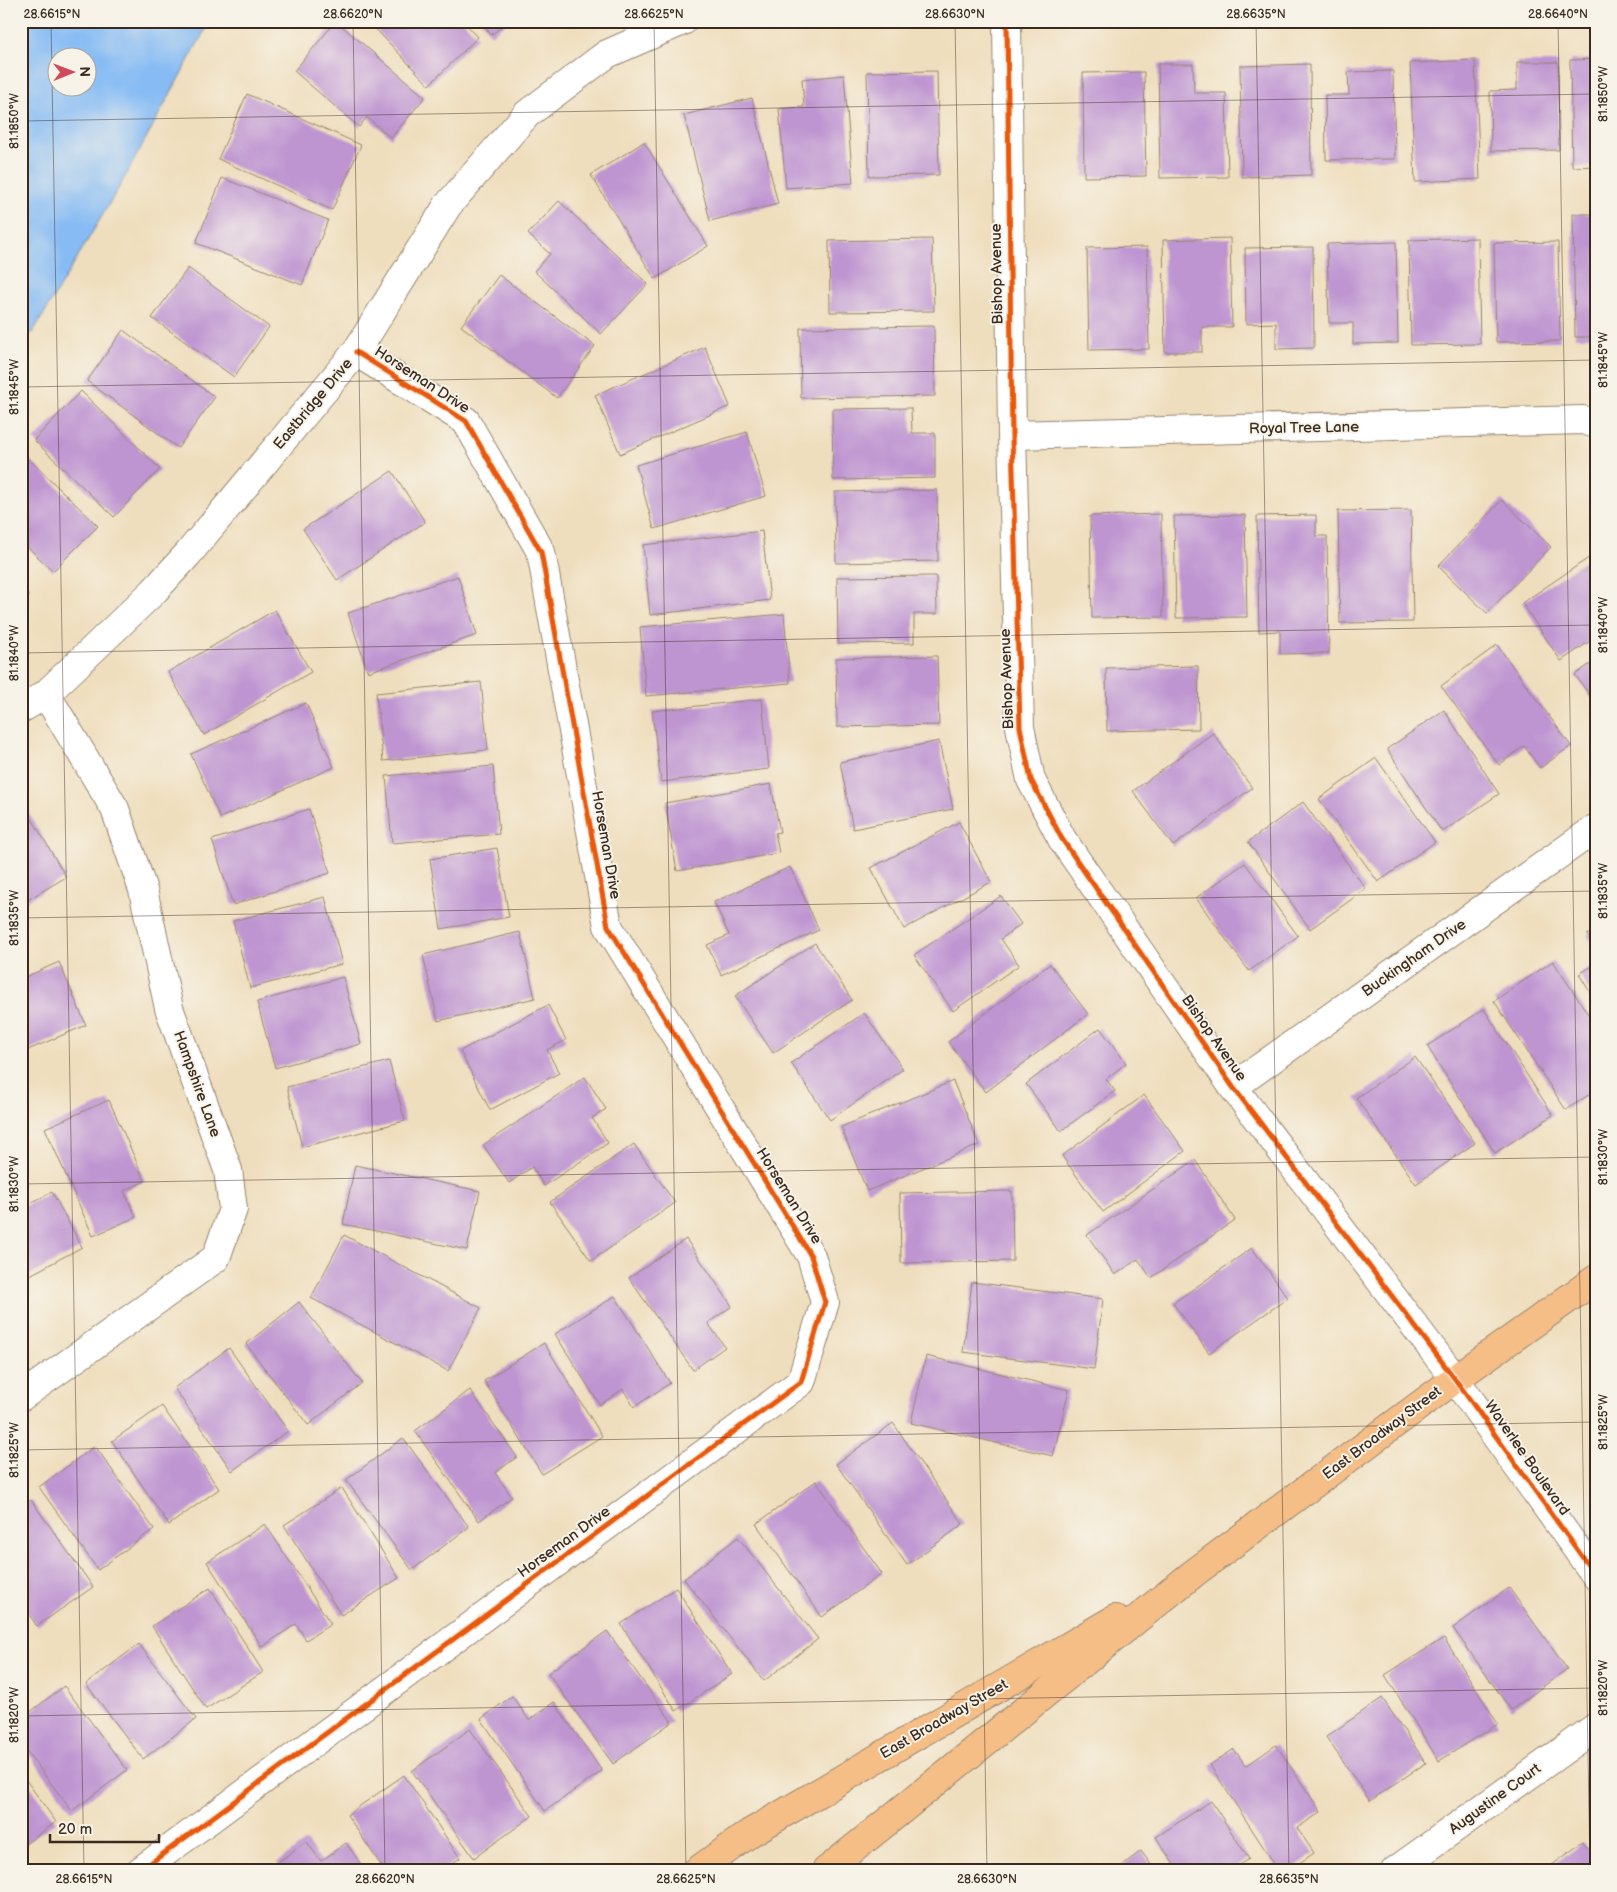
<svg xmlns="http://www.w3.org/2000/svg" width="1617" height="1892" viewBox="0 0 1617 1892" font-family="'Balsamiq Sans',sans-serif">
<rect width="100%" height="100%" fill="#f7f3e8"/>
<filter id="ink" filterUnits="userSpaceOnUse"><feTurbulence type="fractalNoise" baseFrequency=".02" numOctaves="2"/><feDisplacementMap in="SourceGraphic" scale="10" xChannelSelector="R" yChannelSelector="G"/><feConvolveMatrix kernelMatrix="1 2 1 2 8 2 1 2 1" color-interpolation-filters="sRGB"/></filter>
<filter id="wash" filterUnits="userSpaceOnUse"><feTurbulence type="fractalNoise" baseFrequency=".0096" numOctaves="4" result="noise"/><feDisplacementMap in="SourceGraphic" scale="20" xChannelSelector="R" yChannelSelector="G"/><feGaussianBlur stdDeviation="1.12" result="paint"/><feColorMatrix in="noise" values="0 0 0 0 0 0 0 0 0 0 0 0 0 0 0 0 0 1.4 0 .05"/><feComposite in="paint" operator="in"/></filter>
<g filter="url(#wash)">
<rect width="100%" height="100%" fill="#efdebd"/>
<path fill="#86bbf4" stroke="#607289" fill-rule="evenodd" d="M 21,21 L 210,21 L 121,184 L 33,332 L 21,341 ZM 58,58 L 88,58 L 88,88 L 58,88 Z"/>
<g id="blocks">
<g fill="#be94d1">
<path d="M 336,21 L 425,97 L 391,138 L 367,117 L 359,127 L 294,71 Z"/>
<path d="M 368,21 L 463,21 L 478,37 L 429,85 Z"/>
<path d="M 481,21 L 509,21 L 491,35 Z"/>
<path d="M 1596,59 L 1596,166 L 1572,167 L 1570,60 Z"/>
<path d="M 1475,60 L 1480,179 L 1415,182 L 1410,63 Z"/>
<path d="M 1517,62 L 1558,62 L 1559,150 L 1491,151 L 1490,91 L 1517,90 Z"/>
<path d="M 1158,64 L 1193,64 L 1194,93 L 1226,93 L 1228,177 L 1160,178 Z"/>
<path d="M 1310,64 L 1311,175 L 1242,177 L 1240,66 Z"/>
<path d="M 937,71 L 939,175 L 869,176 L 867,72 Z"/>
<path d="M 1393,71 L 1395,159 L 1326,160 L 1325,95 L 1349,95 L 1348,72 Z"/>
<path d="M 1144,72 L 1146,176 L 1084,177 L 1083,73 Z"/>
<path d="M 844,75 L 853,183 L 786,188 L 779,109 L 804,107 L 802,79 Z"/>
<path d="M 247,94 L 361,145 L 332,210 L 218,159 Z"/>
<path d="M 752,98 L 778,204 L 710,221 L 684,115 Z"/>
<path d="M 644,142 L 708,246 L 655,279 L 591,175 Z"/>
<path d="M 222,178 L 328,220 L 302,285 L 196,243 Z"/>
<path d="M 559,201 L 648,284 L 601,334 L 534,271 L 550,254 L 528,234 Z"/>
<path d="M 1573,214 L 1596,214 L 1596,337 L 1575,337 Z"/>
<path d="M 1230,238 L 1232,327 L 1202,327 L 1202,352 L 1165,352 L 1163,240 Z"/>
<path d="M 1478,238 L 1480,344 L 1411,345 L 1409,240 Z"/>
<path d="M 932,239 L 934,311 L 830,312 L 829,241 Z"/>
<path d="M 1396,242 L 1398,343 L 1353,344 L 1353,323 L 1329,323 L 1327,244 Z"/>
<path d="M 1558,242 L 1560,341 L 1496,342 L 1494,243 Z"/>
<path d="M 1147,247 L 1149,349 L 1089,350 L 1087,248 Z"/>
<path d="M 1313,247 L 1314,348 L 1276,349 L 1276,323 L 1246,324 L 1245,248 Z"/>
<path d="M 188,268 L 269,327 L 234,377 L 152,318 Z"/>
<path d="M 499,275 L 595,346 L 557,398 L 461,326 Z"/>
<path d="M 934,326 L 935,396 L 801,398 L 800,328 Z"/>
<path d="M 123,330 L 215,397 L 178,448 L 87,381 Z"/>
<path d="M 705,347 L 730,406 L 620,454 L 595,395 Z"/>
<path d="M 81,391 L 160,469 L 114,517 L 34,440 Z"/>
<path d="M 911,408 L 912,433 L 935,433 L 935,478 L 833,480 L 832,409 Z"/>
<path d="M 747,432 L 766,496 L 654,529 L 636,465 Z"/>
<path d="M 29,459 L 98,526 L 53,571 L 21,541 L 21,467 Z"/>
<path d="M 392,471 L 425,522 L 337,580 L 303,529 Z"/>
<path d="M 937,490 L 938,561 L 836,563 L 835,492 Z"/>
<path d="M 1502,500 L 1551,547 L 1487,613 L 1438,566 Z"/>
<path d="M 1411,510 L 1413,622 L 1340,623 L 1338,511 Z"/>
<path d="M 1161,514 L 1163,617 L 1092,618 L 1090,516 Z"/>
<path d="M 1245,515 L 1247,617 L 1176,618 L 1174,516 Z"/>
<path d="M 1316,515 L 1316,536 L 1327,536 L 1329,653 L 1280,654 L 1280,631 L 1259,632 L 1257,516 Z"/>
<path d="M 762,531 L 770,600 L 650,615 L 643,545 Z"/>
<path d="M 1596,553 L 1596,637 L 1561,661 L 1522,603 Z"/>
<path d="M 458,576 L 477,635 L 368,672 L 348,613 Z"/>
<path d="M 936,576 L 937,614 L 914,614 L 914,643 L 838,644 L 837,577 Z"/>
<path d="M 21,585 L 29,597 L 21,602 Z"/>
<path d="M 275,610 L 311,672 L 204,735 L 168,672 Z"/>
<path d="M 784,614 L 790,683 L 646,696 L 640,627 Z"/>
<path d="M 1497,645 L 1571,746 L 1540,768 L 1524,746 L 1499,765 L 1441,686 Z"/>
<path d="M 937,656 L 939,725 L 837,727 L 836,658 Z"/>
<path d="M 1596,660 L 1596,704 L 1575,675 Z"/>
<path d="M 1198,666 L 1199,729 L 1107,731 L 1106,668 Z"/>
<path d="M 481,682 L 488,750 L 383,761 L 376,693 Z"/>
<path d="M 762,699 L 769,769 L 661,782 L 652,711 Z"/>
<path d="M 306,703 L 334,767 L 220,818 L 191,754 Z"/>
<path d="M 1444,710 L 1499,794 L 1442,832 L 1387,749 Z"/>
<path d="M 1213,733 L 1252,788 L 1173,846 L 1133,791 Z"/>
<path d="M 939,741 L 953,809 L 853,829 L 840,762 Z"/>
<path d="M 1376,758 L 1435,842 L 1378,882 L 1319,799 Z"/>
<path d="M 493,766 L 499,834 L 392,843 L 386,776 Z"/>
<path d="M 771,784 L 780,832 L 775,833 L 779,853 L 677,871 L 665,803 Z"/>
<path d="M 1303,802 L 1366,889 L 1310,929 L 1248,842 Z"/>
<path d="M 25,807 L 66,877 L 21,904 L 21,810 Z"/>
<path d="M 309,809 L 330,873 L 233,905 L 212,840 Z"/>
<path d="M 959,822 L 991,882 L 904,929 L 871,868 Z"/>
<path d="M 497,848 L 509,917 L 441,929 L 430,859 Z"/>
<path d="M 1245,863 L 1298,936 L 1249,971 L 1196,898 Z"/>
<path d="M 790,867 L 819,930 L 721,975 L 707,945 L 729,935 L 714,902 Z"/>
<path d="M 1001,896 L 1021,924 L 1001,939 L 1019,965 L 953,1011 L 914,955 Z"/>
<path d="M 325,897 L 342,964 L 250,988 L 233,921 Z"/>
<path d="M 1596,930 L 1596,948 L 1587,935 Z"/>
<path d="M 520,932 L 535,998 L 438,1021 L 423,955 Z"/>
<path d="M 815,943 L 852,1000 L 773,1053 L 735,996 Z"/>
<path d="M 1553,961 L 1596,1026 L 1596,1090 L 1566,1110 L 1494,1001 Z"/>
<path d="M 59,962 L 86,1025 L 21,1053 L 21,979 Z"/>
<path d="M 1050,964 L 1088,1014 L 986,1092 L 948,1042 Z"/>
<path d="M 1596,964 L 1596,1002 L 1579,974 Z"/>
<path d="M 343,977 L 361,1044 L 275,1068 L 257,1002 Z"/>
<path d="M 548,1005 L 566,1040 L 547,1050 L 559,1073 L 490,1110 L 460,1051 Z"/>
<path d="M 1484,1009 L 1553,1115 L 1495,1153 L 1427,1046 Z"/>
<path d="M 864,1013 L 903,1069 L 830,1120 L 791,1063 Z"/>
<path d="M 1100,1028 L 1126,1063 L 1106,1079 L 1115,1091 L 1061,1131 L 1026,1084 Z"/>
<path d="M 1415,1057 L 1475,1143 L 1416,1184 L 1356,1098 Z"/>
<path d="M 389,1061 L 405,1121 L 302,1147 L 287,1087 Z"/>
<path d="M 585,1077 L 606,1109 L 592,1118 L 608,1143 L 544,1186 L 532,1167 L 509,1183 L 483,1145 Z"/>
<path d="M 953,1081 L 979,1145 L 867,1191 L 841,1127 Z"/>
<path d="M 1144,1095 L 1185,1151 L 1103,1212 L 1062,1156 Z"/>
<path d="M 109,1100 L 145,1181 L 124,1191 L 136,1217 L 93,1236 L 45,1128 Z"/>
<path d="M 634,1144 L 675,1203 L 591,1261 L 550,1202 Z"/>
<path d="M 1195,1160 L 1235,1220 L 1151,1278 L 1138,1259 L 1115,1275 L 1087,1235 Z"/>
<path d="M 355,1165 L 480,1191 L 467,1250 L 343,1224 Z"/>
<path d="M 1012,1191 L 1013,1261 L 901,1263 L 900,1193 Z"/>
<path d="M 52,1192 L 82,1247 L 21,1280 L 21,1208 Z"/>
<path d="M 344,1235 L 481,1308 L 448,1371 L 311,1298 Z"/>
<path d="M 686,1239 L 732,1306 L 708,1323 L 725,1347 L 693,1370 L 629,1278 Z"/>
<path d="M 1252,1248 L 1288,1298 L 1209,1353 L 1173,1303 Z"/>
<path d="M 972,1282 L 1103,1299 L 1094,1369 L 963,1352 Z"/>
<path d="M 615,1296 L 670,1383 L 634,1407 L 623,1389 L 600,1405 L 555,1334 Z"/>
<path d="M 299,1302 L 362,1383 L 308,1425 L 246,1344 Z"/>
<path d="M 544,1343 L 602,1436 L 542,1474 L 484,1381 Z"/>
<path d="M 229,1348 L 288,1431 L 232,1471 L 174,1388 Z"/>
<path d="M 926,1356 L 1069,1390 L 1053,1456 L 911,1423 Z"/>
<path d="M 470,1390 L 517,1457 L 495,1473 L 512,1497 L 479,1521 L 415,1431 Z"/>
<path d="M 162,1406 L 219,1489 L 169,1525 L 112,1441 Z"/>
<path d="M 893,1423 L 963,1524 L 907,1565 L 836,1464 Z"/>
<path d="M 403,1438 L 469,1527 L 412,1570 L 346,1480 Z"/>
<path d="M 95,1446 L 154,1529 L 98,1570 L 39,1487 Z"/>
<path d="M 816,1481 L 882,1574 L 822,1617 L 756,1524 Z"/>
<path d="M 342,1488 L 399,1578 L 341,1615 L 284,1525 Z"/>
<path d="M 31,1500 L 93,1587 L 37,1626 L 21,1603 L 21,1507 Z"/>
<path d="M 265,1524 L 331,1624 L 306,1640 L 296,1624 L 262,1647 L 207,1562 Z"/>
<path d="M 738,1537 L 818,1639 L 764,1681 L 684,1579 Z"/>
<path d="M 210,1588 L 263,1672 L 206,1709 L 152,1626 Z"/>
<path d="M 676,1588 L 732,1674 L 676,1711 L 621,1624 Z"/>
<path d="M 1509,1588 L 1567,1669 L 1511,1710 L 1453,1628 Z"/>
<path d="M 607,1631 L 672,1722 L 613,1764 L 548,1673 Z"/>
<path d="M 1444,1638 L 1498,1724 L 1439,1761 L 1385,1675 Z"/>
<path d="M 139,1644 L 196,1719 L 143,1759 L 86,1684 Z"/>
<path d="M 64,1686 L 127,1770 L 72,1811 L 21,1744 L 21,1719 Z"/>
<path d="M 512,1696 L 529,1720 L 554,1702 L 602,1771 L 545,1811 L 481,1719 Z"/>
<path d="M 1382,1698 L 1426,1763 L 1370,1801 L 1326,1737 Z"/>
<path d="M 470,1729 L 532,1816 L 474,1858 L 412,1771 Z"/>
<path d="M 1276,1745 L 1321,1812 L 1297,1828 L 1314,1853 L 1288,1871 L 1279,1871 L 1210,1765 L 1234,1749 L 1246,1766 Z"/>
<path d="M 21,1773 L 56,1822 L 21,1847 Z"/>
<path d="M 404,1775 L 460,1858 L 441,1871 L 385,1871 L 347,1815 Z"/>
<path d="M 1211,1801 L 1249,1859 L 1231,1871 L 1178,1871 L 1156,1837 Z"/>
<path d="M 306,1841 L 321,1861 L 346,1843 L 366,1871 L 283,1871 L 277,1863 Z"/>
<path d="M 1583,1842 L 1596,1859 L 1596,1871 L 1544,1871 Z"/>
<path d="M 1141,1851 L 1156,1871 L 1115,1871 Z"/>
</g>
</g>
</g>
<g filter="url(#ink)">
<use href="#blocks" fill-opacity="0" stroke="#95846e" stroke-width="1"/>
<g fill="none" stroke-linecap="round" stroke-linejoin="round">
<defs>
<g id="minor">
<path d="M 1007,21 L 1012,435 L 1020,727 L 1031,780 L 1062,839 L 1233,1087 L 1455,1379 L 1596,1576"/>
<path d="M 1012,435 L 1583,420 L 1596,424"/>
<path d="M 21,709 L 46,694 L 153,592 L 188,554 L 356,352 L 448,205 L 527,114 L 607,54 L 683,21"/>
<path d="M 1233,1087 L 1596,828"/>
<path d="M 21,1397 L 216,1258 L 233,1209 L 228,1170 L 169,1008 L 143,890 L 115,809 L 46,694"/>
<path d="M 140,1871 L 801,1382 L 825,1302 L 811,1256 L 608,926 L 541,552 L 466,421 L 356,352"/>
<path d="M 1395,1871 L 1596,1727"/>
</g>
<g id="major">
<path d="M 697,1871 L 750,1833 L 1115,1619"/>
<path d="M 826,1871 L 1194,1573 L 1455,1379 L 1596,1279"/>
</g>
</defs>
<use href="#minor" stroke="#95846e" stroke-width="30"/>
<use href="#major" stroke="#95846e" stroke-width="30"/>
<use href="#minor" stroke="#fff" stroke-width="28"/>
<use href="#major" stroke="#f6be87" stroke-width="28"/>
<defs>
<g id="cycleway">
<path d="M 1007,21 L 1012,435 L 1020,727 L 1031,780 L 1062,839 L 1233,1087 L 1455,1379 L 1596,1576"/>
<path d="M 140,1871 L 801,1382 L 825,1302 L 811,1256 L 608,926 L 541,552 L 466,421 L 356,352"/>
</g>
</defs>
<use href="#cycleway" stroke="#f7f3e8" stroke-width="8"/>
<use href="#cycleway" stroke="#e8590c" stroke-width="5"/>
</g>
</g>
<path fill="none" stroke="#3b2a1e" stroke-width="1" stroke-opacity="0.45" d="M 51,21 L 84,1871M 353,21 L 385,1871M 654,21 L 686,1871M 955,21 L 987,1871M 1256,21 L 1289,1871M 1558,21 L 1590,1871M 21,121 L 1596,94M 21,387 L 1596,360M 21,653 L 1596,625M 21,918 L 1596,891M 21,1184 L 1596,1157M 21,1450 L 1596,1422M 21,1716 L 1596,1688"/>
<g text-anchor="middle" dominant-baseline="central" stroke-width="4" stroke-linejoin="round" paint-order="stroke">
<g font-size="15" fill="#3b2a1e" stroke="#f7f3e8">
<text transform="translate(997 274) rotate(-91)">Bishop Avenue</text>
<text transform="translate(422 380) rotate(33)">Horseman Drive</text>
<text transform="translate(313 404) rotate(-50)">Eastbridge Drive</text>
<text transform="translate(1304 428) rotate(-1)">Royal Tree Lane</text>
<text transform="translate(1007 679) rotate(-92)">Bishop Avenue</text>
<text transform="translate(606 845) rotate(80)">Horseman Drive</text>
<text transform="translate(1414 958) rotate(-35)">Buckingham Drive</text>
<text transform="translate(1214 1038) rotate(55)">Bishop Avenue</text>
<text transform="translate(197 1084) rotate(70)">Hampshire Lane</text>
<text transform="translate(789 1196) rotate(58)">Horseman Drive</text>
<text transform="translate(1382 1433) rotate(-37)">East Broadway Street</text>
<text transform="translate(1527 1458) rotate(55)">Waverlee Boulevard</text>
<text transform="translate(564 1542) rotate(-36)">Horseman Drive</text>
<text transform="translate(944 1719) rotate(-30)">East Broadway Street</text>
<text transform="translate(1495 1799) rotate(-36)">Augustine Court</text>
</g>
</g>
<rect width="1617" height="1892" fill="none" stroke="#f7f3e8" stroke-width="55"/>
<g transform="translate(72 72) rotate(89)"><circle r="24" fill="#f7f3e8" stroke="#aca397"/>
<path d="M0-4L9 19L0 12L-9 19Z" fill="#d1495b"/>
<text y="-8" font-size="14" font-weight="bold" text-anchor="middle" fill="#3b2a1e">N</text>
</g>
<path d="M50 1834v8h109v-8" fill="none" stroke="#3b2a1e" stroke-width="2.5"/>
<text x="58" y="1834" font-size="15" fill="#3b2a1e" stroke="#f7f3e8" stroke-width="4" paint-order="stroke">20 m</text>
<rect x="28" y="28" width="1562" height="1836" fill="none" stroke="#3b2a1e" stroke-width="2"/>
<g font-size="12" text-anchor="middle" fill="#3b2a1e">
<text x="52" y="18">28.6615°N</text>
<text x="353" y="18">28.6620°N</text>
<text x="654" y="18">28.6625°N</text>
<text x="955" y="18">28.6630°N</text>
<text x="1256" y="18">28.6635°N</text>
<text x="1558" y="18">28.6640°N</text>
<text transform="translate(1603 94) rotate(-90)" y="4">81.1850°W</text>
<text transform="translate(14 121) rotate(-90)" y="4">81.1850°W</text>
<text transform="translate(1603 360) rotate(-90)" y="4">81.1845°W</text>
<text transform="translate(14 387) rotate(-90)" y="4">81.1845°W</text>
<text transform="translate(1603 625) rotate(-90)" y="4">81.1840°W</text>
<text transform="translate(14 653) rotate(-90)" y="4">81.1840°W</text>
<text transform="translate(1603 891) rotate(-90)" y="4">81.1835°W</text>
<text transform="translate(14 918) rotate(-90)" y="4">81.1835°W</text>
<text transform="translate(1603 1157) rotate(-90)" y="4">81.1830°W</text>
<text transform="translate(14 1184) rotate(-90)" y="4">81.1830°W</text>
<text transform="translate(1603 1422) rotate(-90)" y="4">81.1825°W</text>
<text transform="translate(14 1450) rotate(-90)" y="4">81.1825°W</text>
<text transform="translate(1603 1688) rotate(-90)" y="4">81.1820°W</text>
<text transform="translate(14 1715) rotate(-90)" y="4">81.1820°W</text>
<text x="84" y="1883">28.6615°N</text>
<text x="385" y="1883">28.6620°N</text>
<text x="686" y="1883">28.6625°N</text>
<text x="987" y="1883">28.6630°N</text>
<text x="1289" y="1883">28.6635°N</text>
</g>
</svg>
